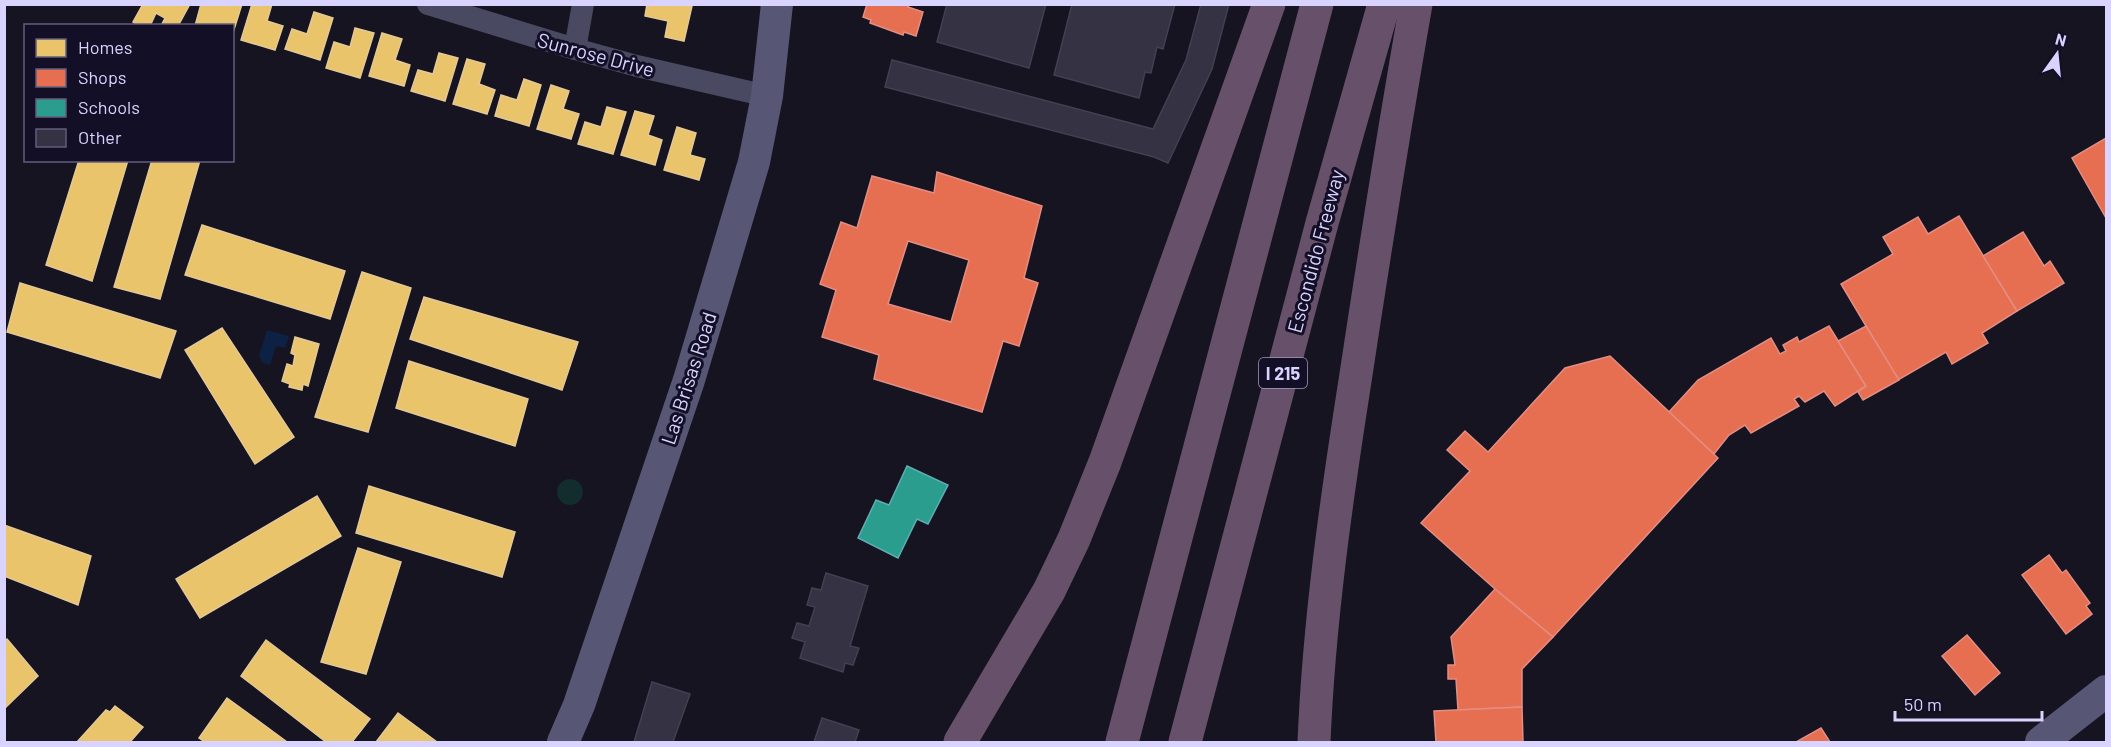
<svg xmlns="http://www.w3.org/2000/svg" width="2111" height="747" viewBox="0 0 2111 747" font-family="Barlow,sans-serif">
<rect width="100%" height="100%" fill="#161421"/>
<circle fill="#132c2d" cx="570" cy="492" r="13"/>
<path fill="#0d2144" d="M 267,330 L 289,336 L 285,348 L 276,346 L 270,365 L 263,363 L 259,356 Z"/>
<g fill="#e9c46a" stroke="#e4c997" stroke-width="1.5">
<path d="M 143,4 L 190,4 L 178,26 L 161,26 L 165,18 L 156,13 L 150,26 L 139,26 L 133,22 Z"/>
<path d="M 201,4 L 242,4 L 232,36 L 232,26 L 195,26 Z"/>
<path d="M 252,4 L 272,4 L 267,21 L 283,26 L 275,50 L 241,40 Z"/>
<path d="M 647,4 L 692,6 L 684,41 L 665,37 L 668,21 L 645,16 Z"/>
<path d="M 314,12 L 333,18 L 320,60 L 285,49 L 292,29 L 307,34 Z"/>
<path d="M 355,28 L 374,33 L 360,78 L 326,68 L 334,42 L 350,47 Z"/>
<path d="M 382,33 L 402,39 L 395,60 L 410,65 L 404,86 L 369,76 Z"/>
<path d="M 439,53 L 458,58 L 445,101 L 411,91 L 418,70 L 433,74 Z"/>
<path d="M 467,59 L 485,64 L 479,84 L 495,90 L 487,114 L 453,104 Z"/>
<path d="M 524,79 L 541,85 L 529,126 L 495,116 L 501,95 L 517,100 Z"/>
<path d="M 551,85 L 569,91 L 563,109 L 579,114 L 571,139 L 537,129 Z"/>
<path d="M 607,107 L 626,112 L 613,154 L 578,144 L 585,122 L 601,127 Z"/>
<path d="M 635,111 L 654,116 L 648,135 L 662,140 L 655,165 L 621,155 Z"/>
<path d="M 677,127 L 696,133 L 690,155 L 705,159 L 699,180 L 664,170 Z"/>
<path d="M 79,160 L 128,160 L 92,281 L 46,265 Z"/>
<path d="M 152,160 L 200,160 L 160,299 L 114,287 Z"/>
<path d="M 202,225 L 345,271 L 330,319 L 185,275 Z"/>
<path d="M 362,272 L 411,288 L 368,432 L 315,417 Z"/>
<path d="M 20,283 L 176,331 L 160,378 L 7,332 Z"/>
<path d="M 424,297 L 578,342 L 562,390 L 410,339 Z"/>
<path d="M 222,328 L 294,437 L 255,464 L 185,350 Z"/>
<path d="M 295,337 L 319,344 L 308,386 L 303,384 L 302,390 L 289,387 L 290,384 L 282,381 L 287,364 L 293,366 L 295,355 L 291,353 Z"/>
<path d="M 409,361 L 528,399 L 515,446 L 396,408 Z"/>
<path d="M 369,486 L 515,532 L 502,577 L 356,533 Z"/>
<path d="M 317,496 L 341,536 L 200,618 L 176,579 Z"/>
<path d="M 4,525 L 91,556 L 78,605 L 4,576 Z"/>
<path d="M 358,548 L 401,562 L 366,674 L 321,662 Z"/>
<path d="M 7,639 L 38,676 L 4,709 L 4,642 Z"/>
<path d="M 266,640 L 370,719 L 352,742 L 326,742 L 241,676 Z"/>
<path d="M 227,698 L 287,742 L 205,742 L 199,738 Z"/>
<path d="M 115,706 L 143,727 L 130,742 L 77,742 L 106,710 L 110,712 Z"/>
<path d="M 398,713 L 437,742 L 376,742 Z"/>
</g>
<g fill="#e76f51" stroke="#e38d85" stroke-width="1.5" fill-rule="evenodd">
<path d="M 867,4 L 909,4 L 908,7 L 923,12 L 916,36 L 904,32 L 903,35 L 870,23 L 871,20 L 863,17 Z"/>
<path d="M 2106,138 L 2106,218 L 2072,158 Z"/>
<path d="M 937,172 L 1042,206 L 1024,278 L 1038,283 L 1019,346 L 1003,341 L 982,412 L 874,379 L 879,355 L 822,337 L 836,290 L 820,284 L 841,222 L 857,228 L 872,176 L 934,193 ZM 908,241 L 969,260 L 951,322 L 888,304 Z"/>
<path d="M 1959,216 L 2017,311 L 1982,333 L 1988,343 L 1952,364 L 1946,352 L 1898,380 L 1841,284 L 1893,254 L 1883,237 L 1918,217 L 1928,234 Z"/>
<path d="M 2023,232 L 2044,266 L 2050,261 L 2064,283 L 2017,311 L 1983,256 Z"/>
<path d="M 1829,326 L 1866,386 L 1835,406 L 1824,391 L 1805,402 L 1799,396 L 1794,399 L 1799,406 L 1751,433 L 1745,425 L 1729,435 L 1714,454 L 1669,412 L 1698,380 L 1771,338 L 1780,354 L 1786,351 L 1783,345 L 1797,337 L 1799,342 Z"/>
<path d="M 1866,326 L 1899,380 L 1863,400 L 1858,392 L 1866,386 L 1838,341 Z"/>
<path d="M 1610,356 L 1718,458 L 1553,637 L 1495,589 L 1421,523 L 1470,471 L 1447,450 L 1465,431 L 1488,452 L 1565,368 Z"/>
<path d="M 2049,555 L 2062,573 L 2066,570 L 2090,603 L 2086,606 L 2092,614 L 2066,634 L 2022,575 Z"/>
<path d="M 1495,589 L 1553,637 L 1522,669 L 1522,707 L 1458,710 L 1456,679 L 1448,679 L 1448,665 L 1455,665 L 1451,637 Z"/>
<path d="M 1967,635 L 2000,673 L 1975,695 L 1942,656 Z"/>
<path d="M 1522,707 L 1523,742 L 1436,742 L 1434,711 Z"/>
<path d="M 1821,728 L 1830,742 L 1796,742 Z"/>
</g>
<path fill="#2a9d8f" stroke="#5eaeb1" stroke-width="1.5" d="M 907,466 L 948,485 L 928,524 L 917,519 L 898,558 L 858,538 L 876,500 L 889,505 Z"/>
<g fill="#343243" stroke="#433f54" stroke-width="1.5">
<path d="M 947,4 L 1046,4 L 1029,68 L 937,42 Z"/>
<path d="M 1072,4 L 1175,4 L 1163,49 L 1157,47 L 1151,73 L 1145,72 L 1139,98 L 1054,75 Z"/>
<path d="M 1201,4 L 1229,4 L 1212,69 L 1168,163 L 1154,157 L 885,87 L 892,60 L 1153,129 L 1186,60 Z"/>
<path d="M 826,573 L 868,586 L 850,646 L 859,648 L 853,665 L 845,663 L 843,672 L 800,658 L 805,642 L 792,638 L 797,623 L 809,626 L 815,607 L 807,605 L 812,588 L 821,590 Z"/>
<path d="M 652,682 L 690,694 L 673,742 L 634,742 Z"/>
<path d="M 822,718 L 859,730 L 855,742 L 814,742 Z"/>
</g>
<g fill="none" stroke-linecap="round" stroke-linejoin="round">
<g stroke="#4a4962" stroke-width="22">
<path d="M 428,4 L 575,49 L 637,66 L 767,96"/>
<path d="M 575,49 L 583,4"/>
</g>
<g stroke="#575674" stroke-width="32">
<path d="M 563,742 L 579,705 L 689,380 L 754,162 L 767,96 L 777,4"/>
<path d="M 2041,742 L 2106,691"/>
</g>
<g stroke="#67516a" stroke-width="33">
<path d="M 960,742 L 1049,591 L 1074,539 L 1105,462 L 1269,4"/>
<path d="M 1122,742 L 1317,4"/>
<path d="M 1185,742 L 1322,223 L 1384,4"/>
<path d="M 1314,742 C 1319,621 1336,502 1355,381 C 1374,255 1394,130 1416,4"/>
</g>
</g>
<g text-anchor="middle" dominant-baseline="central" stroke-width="6" stroke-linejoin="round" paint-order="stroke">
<rect fill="#130f26" stroke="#9e99be" stroke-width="1.5" x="1259" y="358" width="48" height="30" rx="4.5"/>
<g font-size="18" font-weight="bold" fill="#d9d4ff">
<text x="1283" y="373">I 215</text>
</g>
<g font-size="20" fill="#d9d4ff" stroke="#130f26">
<text transform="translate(596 54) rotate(15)">Sunrose Drive</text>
<text transform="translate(1315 251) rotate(-75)">Escondido Freeway</text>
<text transform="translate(688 378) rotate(-72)">Las Brisas Road</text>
</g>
</g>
<rect width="2111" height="747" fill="none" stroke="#d9d4ff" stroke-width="12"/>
<rect x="24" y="24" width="210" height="138" fill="#130f26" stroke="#625e7d" stroke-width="1.5"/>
<rect x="36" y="39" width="30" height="18" fill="#e9c46a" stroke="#625e7d" stroke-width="1.5"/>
<text x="78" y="54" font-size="18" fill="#d9d4ff">Homes</text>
<rect x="36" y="69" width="30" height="18" fill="#e76f51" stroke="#625e7d" stroke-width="1.5"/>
<text x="78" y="84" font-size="18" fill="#d9d4ff">Shops</text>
<rect x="36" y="99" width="30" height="18" fill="#2a9d8f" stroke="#625e7d" stroke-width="1.5"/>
<text x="78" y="114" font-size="18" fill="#d9d4ff">Schools</text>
<rect x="36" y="129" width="30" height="18" fill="#343243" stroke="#625e7d" stroke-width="1.5"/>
<text x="78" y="144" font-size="18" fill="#d9d4ff">Other</text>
<g transform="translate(2057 54) rotate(15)" stroke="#130f26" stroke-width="4.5" paint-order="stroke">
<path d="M0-4.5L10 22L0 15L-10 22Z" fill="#d9d4ff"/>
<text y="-9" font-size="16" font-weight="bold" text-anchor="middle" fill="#d9d4ff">N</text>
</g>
<path d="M1895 711v9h147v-9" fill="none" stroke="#d9d4ff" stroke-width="3"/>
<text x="1904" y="711" font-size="18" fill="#d9d4ff" stroke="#130f26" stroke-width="4.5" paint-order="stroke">50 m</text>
</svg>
